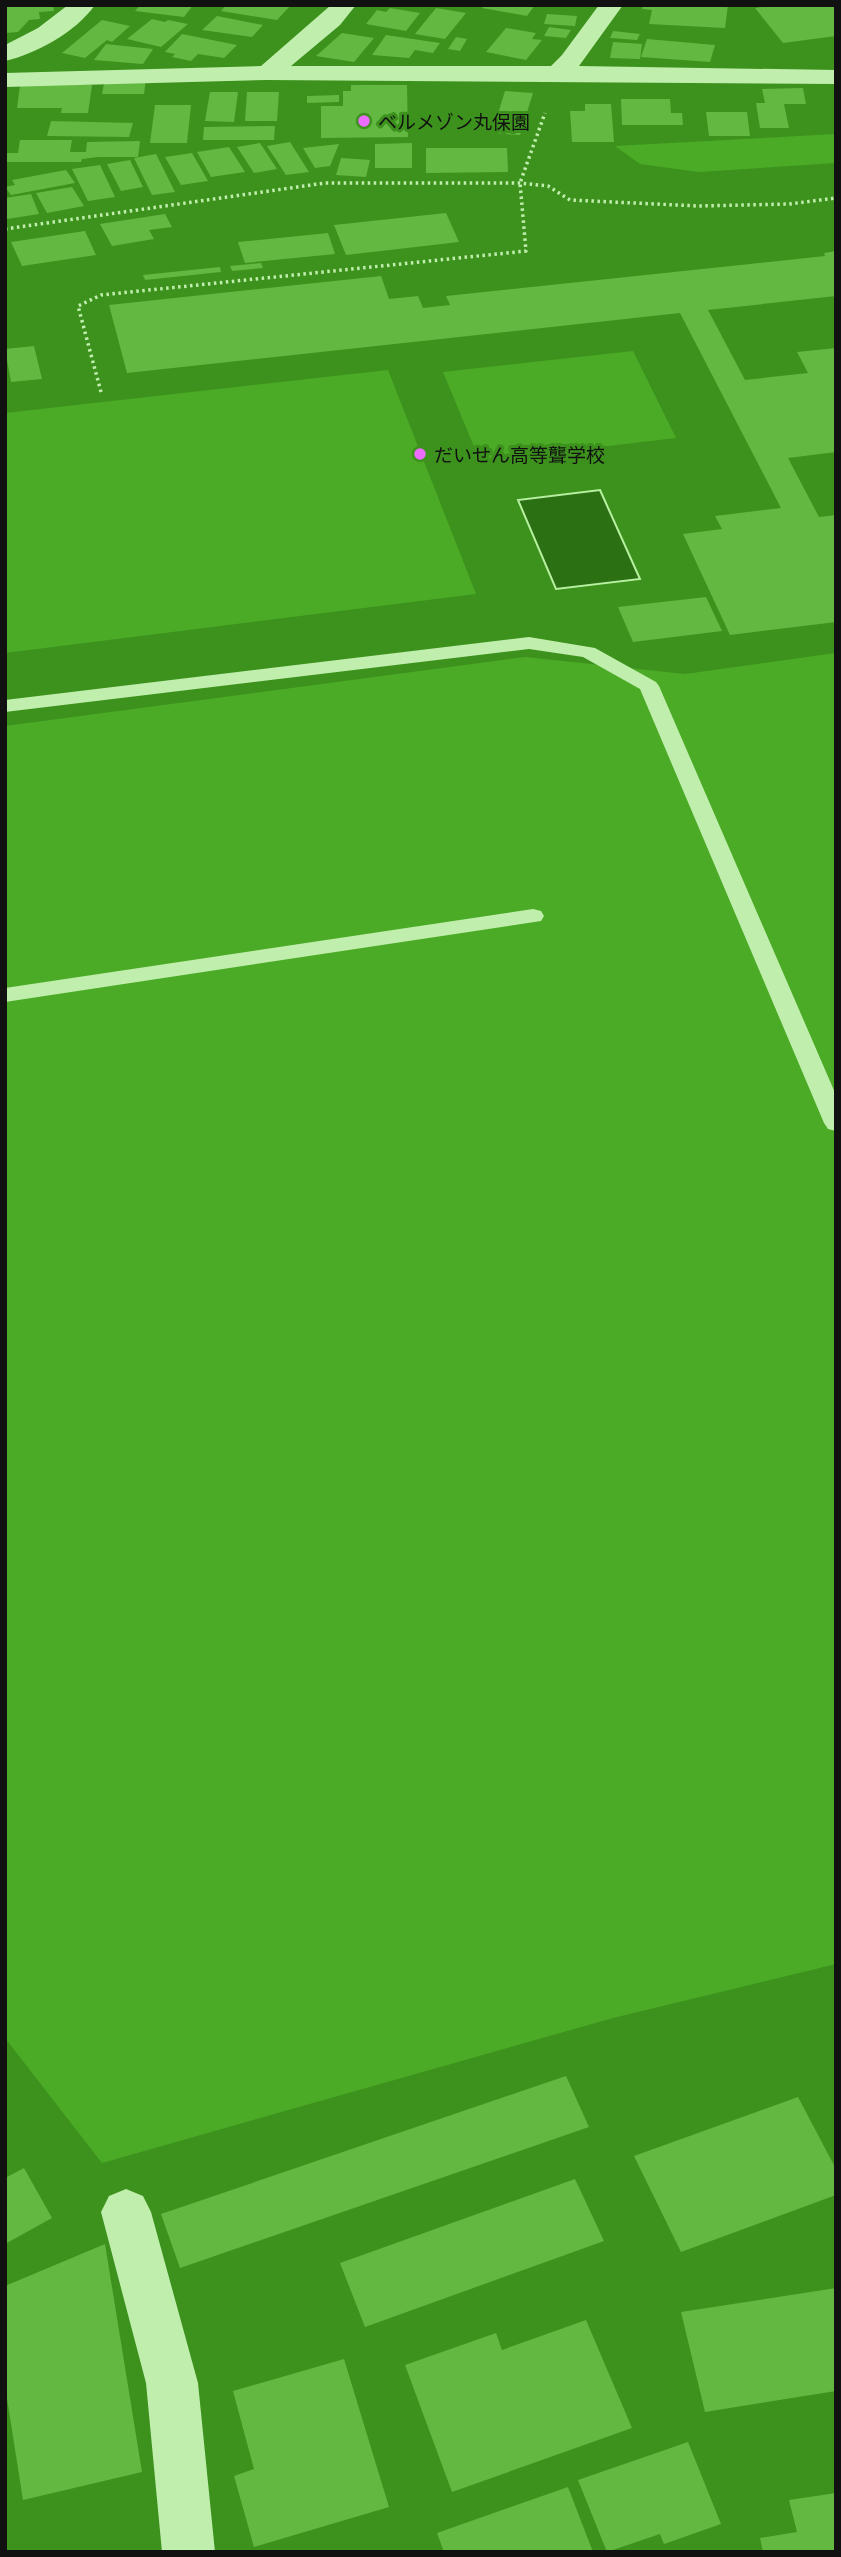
<svg xmlns="http://www.w3.org/2000/svg" width="841" height="2557" viewBox="0 0 841 2557" font-family="Barlow,'Noto Sans JP',sans-serif">
<rect width="100%" height="100%" fill="#3c921d"/>
<g fill="#4bab26">
<path d="M 836,134 L 836,163 L 699,172 L 640,164 L 615,146 Z"/>
<path d="M 633,351 L 676,438 L 480,461 L 443,372 Z"/>
<path d="M 388,370 L 476,594 L 5,653 L 5,413 Z"/>
<path d="M 836,653 L 836,1964 L 613,2018 L 102,2163 L 5,2038 L 5,726 L 525,657 L 685,674 Z"/>
</g>
<path fill="#2b7013" stroke="#b8f0a1" stroke-width="2" d="M 600,490 L 640,579 L 556,589 L 518,500 Z"/>
<g fill="#62b841">
<path d="M 5,5 L 53,5 L 54,11 L 39,12 L 40,19 L 29,20 L 18,32 L 5,33 Z"/>
<path d="M 140,5 L 193,5 L 184,17 L 135,11 Z"/>
<path d="M 226,5 L 291,5 L 277,20 L 221,11 Z"/>
<path d="M 485,5 L 535,5 L 527,16 L 482,8 Z"/>
<path d="M 643,5 L 728,5 L 725,28 L 649,24 L 652,10 L 642,9 Z"/>
<path d="M 772,5 L 836,5 L 836,36 L 783,43 L 755,8 Z"/>
<path d="M 390,8 L 420,13 L 406,31 L 366,24 L 377,10 L 386,12 Z"/>
<path d="M 436,8 L 466,13 L 445,39 L 415,34 Z"/>
<path d="M 547,14 L 577,16 L 575,26 L 544,24 Z"/>
<path d="M 217,16 L 263,25 L 252,37 L 202,30 Z"/>
<path d="M 152,19 L 165,22 L 168,20 L 188,24 L 161,47 L 127,39 Z"/>
<path d="M 102,20 L 130,26 L 112,42 L 107,40 L 85,58 L 62,53 Z"/>
<path d="M 549,27 L 571,30 L 566,38 L 544,36 Z"/>
<path d="M 506,28 L 536,33 L 532,39 L 542,40 L 526,60 L 486,52 Z"/>
<path d="M 613,31 L 640,34 L 637,40 L 610,38 Z"/>
<path d="M 342,33 L 374,38 L 354,62 L 316,56 Z"/>
<path d="M 182,34 L 237,45 L 224,58 L 198,54 L 191,61 L 172,57 L 175,54 L 165,52 Z"/>
<path d="M 386,35 L 440,43 L 433,53 L 415,50 L 409,58 L 372,55 Z"/>
<path d="M 456,37 L 467,39 L 460,51 L 448,49 Z"/>
<path d="M 647,39 L 715,45 L 710,62 L 641,57 Z"/>
<path d="M 613,42 L 642,44 L 640,59 L 610,58 Z"/>
<path d="M 106,44 L 153,49 L 143,64 L 94,60 Z"/>
<path d="M 105,79 L 146,79 L 144,94 L 102,94 Z"/>
<path d="M 20,85 L 92,85 L 88,113 L 61,113 L 62,108 L 17,108 Z"/>
<path d="M 351,85 L 407,85 L 408,137 L 321,138 L 321,106 L 343,106 L 343,91 L 351,91 Z"/>
<path d="M 803,88 L 806,104 L 784,104 L 789,128 L 760,128 L 756,103 L 765,103 L 762,89 Z"/>
<path d="M 505,91 L 533,93 L 520,135 L 492,133 Z"/>
<path d="M 210,92 L 238,92 L 234,122 L 205,121 Z"/>
<path d="M 247,92 L 279,92 L 277,121 L 245,121 Z"/>
<path d="M 339,95 L 339,102 L 307,103 L 307,96 Z"/>
<path d="M 621,99 L 670,99 L 671,113 L 682,113 L 683,125 L 622,125 Z"/>
<path d="M 585,104 L 611,104 L 614,142 L 572,142 L 570,111 L 585,111 Z"/>
<path d="M 155,105 L 191,105 L 187,143 L 150,143 Z"/>
<path d="M 706,112 L 747,112 L 750,136 L 709,136 Z"/>
<path d="M 51,121 L 133,123 L 129,137 L 47,136 Z"/>
<path d="M 275,126 L 274,140 L 203,140 L 204,127 Z"/>
<path d="M 20,140 L 72,140 L 70,152 L 86,152 L 87,142 L 140,141 L 138,157 L 98,157 L 82,159 L 81,162 L 5,162 L 6,153 L 18,153 Z"/>
<path d="M 290,142 L 309,172 L 286,175 L 267,146 Z"/>
<path d="M 260,143 L 277,169 L 254,173 L 237,147 Z"/>
<path d="M 412,143 L 412,168 L 375,168 L 375,144 Z"/>
<path d="M 339,144 L 330,166 L 315,168 L 303,148 Z"/>
<path d="M 229,147 L 245,172 L 211,177 L 197,152 Z"/>
<path d="M 426,148 L 507,148 L 508,172 L 426,173 Z"/>
<path d="M 192,153 L 208,181 L 181,185 L 165,157 Z"/>
<path d="M 156,154 L 175,192 L 152,195 L 134,158 Z"/>
<path d="M 341,158 L 370,160 L 366,177 L 336,175 Z"/>
<path d="M 130,160 L 143,187 L 121,191 L 107,164 Z"/>
<path d="M 100,165 L 115,197 L 88,201 L 72,169 Z"/>
<path d="M 66,170 L 75,183 L 11,195 L 5,187 L 15,185 L 12,180 Z"/>
<path d="M 72,187 L 84,206 L 47,213 L 36,193 Z"/>
<path d="M 31,194 L 39,214 L 7,219 L 5,198 Z"/>
<path d="M 446,213 L 459,242 L 346,255 L 334,225 Z"/>
<path d="M 165,214 L 172,227 L 149,230 L 154,239 L 112,246 L 100,224 Z"/>
<path d="M 85,231 L 96,255 L 22,266 L 11,242 Z"/>
<path d="M 328,233 L 335,254 L 245,263 L 238,242 Z"/>
<path d="M 836,251 L 836,296 L 708,310 L 745,380 L 808,373 L 797,352 L 836,348 L 836,452 L 788,458 L 819,517 L 836,515 L 836,622 L 730,635 L 683,534 L 722,529 L 715,516 L 781,508 L 680,313 L 127,373 L 109,305 L 381,276 L 389,299 L 418,296 L 423,308 L 450,305 L 446,296 L 825,256 L 824,253 Z"/>
<path d="M 261,263 L 263,268 L 232,271 L 230,266 Z"/>
<path d="M 220,267 L 221,272 L 145,280 L 143,275 Z"/>
<path d="M 34,346 L 42,379 L 11,382 L 5,349 Z"/>
<path d="M 706,597 L 722,631 L 633,642 L 618,607 Z"/>
<path d="M 566,2076 L 589,2127 L 180,2268 L 161,2214 Z"/>
<path d="M 798,2097 L 836,2169 L 836,2195 L 681,2252 L 634,2156 Z"/>
<path d="M 24,2168 L 52,2218 L 5,2244 L 5,2178 Z"/>
<path d="M 575,2179 L 604,2241 L 365,2327 L 340,2263 Z"/>
<path d="M 105,2244 L 142,2472 L 23,2500 L 5,2386 L 5,2286 Z"/>
<path d="M 836,2288 L 836,2391 L 705,2412 L 681,2312 Z"/>
<path d="M 586,2320 L 632,2428 L 452,2492 L 405,2365 L 496,2333 L 502,2350 Z"/>
<path d="M 344,2359 L 389,2507 L 254,2547 L 234,2476 L 254,2469 L 233,2391 Z"/>
<path d="M 688,2442 L 721,2524 L 664,2544 L 660,2534 L 607,2552 L 578,2480 Z"/>
<path d="M 568,2487 L 593,2552 L 444,2552 L 437,2533 Z"/>
<path d="M 836,2493 L 836,2552 L 763,2552 L 760,2538 L 797,2532 L 789,2500 Z"/>
</g>
<g fill="none" stroke-linecap="round" stroke-linejoin="round">
<g stroke="#c0eead" stroke-width="3.5" stroke-dasharray="2.5 3.5" stroke-linecap="butt">
<path d="M 5,229 L 325,183 L 520,183 L 548,186 L 570,200 L 698,206 L 789,204 L 836,198"/>
<path d="M 101,392 L 78,306 L 101,295 L 526,251 L 520,183 L 545,113"/>
</g>
<g fill="#c0eead" fill-rule="evenodd">
<path d="M 529,637 L 595,648 L 656,682 L 659,686 L 836,1095 L 836,1131 L 828,1129 L 824,1123 L 640,689 L 583,657 L 529,649 L 5,712 L 5,700 Z"/>
<path d="M 533,909 L 541,911 L 544,916 L 541,921 L 5,1002 L 5,988 Z"/>
</g>
<g fill="#c0eead" fill-rule="evenodd">
<path d="M 68,5 L 95,5 C 76,32 36,54 5,61 L 5,45 L 38,28 Z"/>
<path d="M 331,5 L 356,5 L 340,25 L 291,66 L 551,66 L 562,55 L 599,5 L 623,5 L 579,66 L 836,70 L 836,84 L 267,80 L 5,87 L 5,73 L 261,66 Z"/>
<path d="M 126,2189 L 143,2196 L 151,2212 L 198,2383 L 215,2552 L 162,2552 L 146,2383 L 101,2212 L 109,2196 Z"/>
</g>
</g>
<g fill="#ec6cfe" stroke="#3c921d" stroke-width="2.5">
<circle cx="364" cy="121" r="7"/>
<circle cx="420" cy="454" r="7"/>
</g>
<g text-anchor="middle" dominant-baseline="central" stroke-width="6" stroke-linejoin="round" paint-order="stroke">
<g font-size="19" fill="#111" stroke="#3c921d" text-anchor="start">
<text x="378" y="121">ベルメゾン丸保園</text>
<text x="434" y="454">だいせん高等聾学校</text>
</g>
</g>
<rect width="841" height="2557" fill="none" stroke="#111111" stroke-width="14"/>
</svg>
